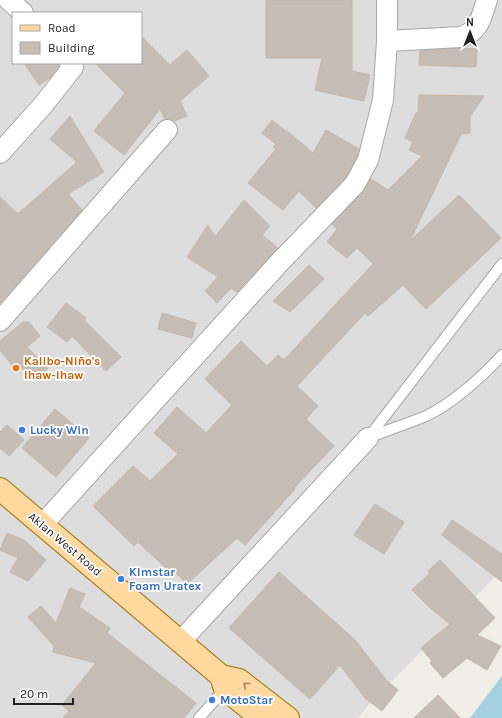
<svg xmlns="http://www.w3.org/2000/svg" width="502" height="718" viewBox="0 0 502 718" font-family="Karla,sans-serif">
<rect width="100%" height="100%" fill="#f1eee7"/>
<path fill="#dedddd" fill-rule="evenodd" d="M 0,0 L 502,0 L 502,570 L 369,704 L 358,718 L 0,718 ZM 13,13 L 141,13 L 141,63 L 13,63 Z"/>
<path fill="#a6d0df" d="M 502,676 L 502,718 L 470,718 Z"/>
<g fill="#c6beb6" stroke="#c3b5a8">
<path d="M 266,0 L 352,0 L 352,71 L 370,75 L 364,101 L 315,90 L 322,58 L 266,58 Z"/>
<path d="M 141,36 L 170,65 L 187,50 L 209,76 L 180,101 L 187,116 L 174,121 L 170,119 L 165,119 L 160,109 L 124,155 L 94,131 L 125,93 L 95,63 L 141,63 Z"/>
<path d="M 462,48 L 477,49 L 476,67 L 419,65 L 420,51 Z"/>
<path d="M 24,63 L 59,63 L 59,66 L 51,77 L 39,85 Z"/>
<path d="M 419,95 L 484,96 L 470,116 L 470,133 L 461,134 L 410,241 L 459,195 L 501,238 L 426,309 L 403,285 L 368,316 L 365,313 L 297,386 L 318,406 L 306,419 L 334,446 L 294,488 L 295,489 L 245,545 L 237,538 L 187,584 L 170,567 L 168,570 L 138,542 L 134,546 L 93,506 L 133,466 L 150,481 L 178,454 L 154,433 L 177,407 L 206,433 L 232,405 L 205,379 L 241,341 L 267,366 L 278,355 L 284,360 L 373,264 L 357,248 L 347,258 L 327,242 L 337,229 L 332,224 L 363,192 L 371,179 L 388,190 L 422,156 L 409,150 L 413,142 L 405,138 L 416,113 L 418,113 Z"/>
<path d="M 70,116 L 104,172 L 68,194 L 82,210 L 0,303 L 0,197 L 18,214 L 77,162 L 50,139 Z"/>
<path d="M 272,120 L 287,132 L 287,131 L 313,153 L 326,130 L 359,149 L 357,156 L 346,177 L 316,208 L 299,191 L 283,210 L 248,183 L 276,149 L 273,147 L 276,144 L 262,133 Z"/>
<path d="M 244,200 L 270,226 L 262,235 L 278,248 L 237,292 L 231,288 L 217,303 L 205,291 L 218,277 L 187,257 L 208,225 L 215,237 Z"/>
<path d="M 309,265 L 324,279 L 290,312 L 273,301 Z"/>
<path d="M 66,303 L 86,318 L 84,320 L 121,357 L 106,371 L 72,336 L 67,342 L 47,327 Z"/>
<path d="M 162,313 L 196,323 L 192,338 L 158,329 Z"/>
<path d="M 23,322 L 29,322 L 40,336 L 27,347 L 48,368 L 34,381 L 16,362 L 12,365 L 0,350 L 0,341 Z"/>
<path d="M 55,409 L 89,438 L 56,477 L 22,448 Z"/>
<path d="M 7,425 L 24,440 L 9,456 L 0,448 L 0,432 Z"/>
<path d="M 375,504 L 404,522 L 384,554 L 354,535 Z"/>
<path d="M 452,520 L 502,554 L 502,582 L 442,535 Z"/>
<path d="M 7,533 L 24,540 L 46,560 L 28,581 L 10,572 L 18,558 L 0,550 Z"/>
<path d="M 440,560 L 495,618 L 477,635 L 501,646 L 487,670 L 467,658 L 443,678 L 430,663 L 432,661 L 421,648 L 450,624 L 428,606 L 412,590 L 430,573 L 428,571 Z"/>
<path d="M 279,572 L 355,640 L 387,681 L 398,690 L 382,711 L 365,698 L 340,665 L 310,699 L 229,628 Z"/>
<path d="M 70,588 L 85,594 L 79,607 L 110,628 L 107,633 L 196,703 L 184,718 L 63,718 L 69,711 L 62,705 L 96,663 L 53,652 L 54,646 L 28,617 L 41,606 L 56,623 Z"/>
<path d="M 438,695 L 460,718 L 414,718 Z"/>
</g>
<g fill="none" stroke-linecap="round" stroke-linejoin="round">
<defs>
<g id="lane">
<path d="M 368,438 L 502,264"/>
<path d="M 368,438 C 387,430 407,424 426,416 C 452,404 483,376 502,355"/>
<path d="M 199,718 L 225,689"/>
</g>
<g id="street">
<path d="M 9,0 L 23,13"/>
<path d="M 387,41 L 461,37 C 480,31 481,17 487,0"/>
<path d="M 0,153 L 44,104 L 73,67 L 70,63"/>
<path d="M 0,321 L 167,130"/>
<path d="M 42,525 L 278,264 L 355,184 L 368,160 L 383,100 L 387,41 L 387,0"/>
<path d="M 180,642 L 368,438"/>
</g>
<g id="primary">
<path d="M 0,489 L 221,676 L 239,680 L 288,718"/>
<path d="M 221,676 L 225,689 L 261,718"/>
</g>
</defs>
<use href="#lane" stroke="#a7a7a7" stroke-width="12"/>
<use href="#street" stroke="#a7a7a7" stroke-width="22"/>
<use href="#primary" stroke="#9d6e00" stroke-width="24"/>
<use href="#lane" stroke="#fff" stroke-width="10"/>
<use href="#street" stroke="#fff" stroke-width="20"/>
<use href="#primary" stroke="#fed89f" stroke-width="22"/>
</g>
<defs><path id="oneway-chevron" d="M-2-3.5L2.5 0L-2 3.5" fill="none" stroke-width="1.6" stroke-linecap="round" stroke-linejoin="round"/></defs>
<use stroke="#9a8566" href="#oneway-chevron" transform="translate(246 685) rotate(-141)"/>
<circle fill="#e8710a" stroke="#fff" stroke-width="1.5" cx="16" cy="368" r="4"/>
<g fill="#3f7fe0" stroke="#fff" stroke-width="1.5">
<circle cx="22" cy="430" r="4"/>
<circle cx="121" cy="579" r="4"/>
<circle cx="212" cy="700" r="4"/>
</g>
<g text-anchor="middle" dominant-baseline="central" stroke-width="3.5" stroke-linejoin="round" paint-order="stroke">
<g font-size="12" font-weight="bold" fill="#c56008" stroke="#fff" text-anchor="start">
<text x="24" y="361">Kalibo-Niño's<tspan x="24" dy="14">Ihaw-ihaw</tspan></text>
</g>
<g font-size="12" font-weight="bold" fill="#366cbe" stroke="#fff" text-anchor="start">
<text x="30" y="430">Lucky Win</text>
<text x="129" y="572">Kimstar<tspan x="129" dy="14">Foam Uratex</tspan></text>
<text x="220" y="700">MotoStar</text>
</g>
<g font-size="12" fill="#202020" stroke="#fff">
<text transform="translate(65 544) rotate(40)">Aklan West Road</text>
</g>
</g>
<rect x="12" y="12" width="130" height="52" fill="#ffffff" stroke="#a6a6a6"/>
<rect x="20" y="25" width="20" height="6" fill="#fed89f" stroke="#a6a6a6"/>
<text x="48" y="32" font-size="12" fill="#202020">Road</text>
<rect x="20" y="42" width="20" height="12" fill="#c6beb6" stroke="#a6a6a6"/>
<text x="48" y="52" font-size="12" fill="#202020">Building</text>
<g transform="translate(470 32)" stroke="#ffffff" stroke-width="3" paint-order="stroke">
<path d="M0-3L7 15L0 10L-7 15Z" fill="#202020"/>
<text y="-6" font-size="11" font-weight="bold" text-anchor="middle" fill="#202020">N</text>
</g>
<path d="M14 698v6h59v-6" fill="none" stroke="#202020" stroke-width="2"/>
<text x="20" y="698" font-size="12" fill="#202020" stroke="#ffffff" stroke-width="3" paint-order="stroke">20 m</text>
</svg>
